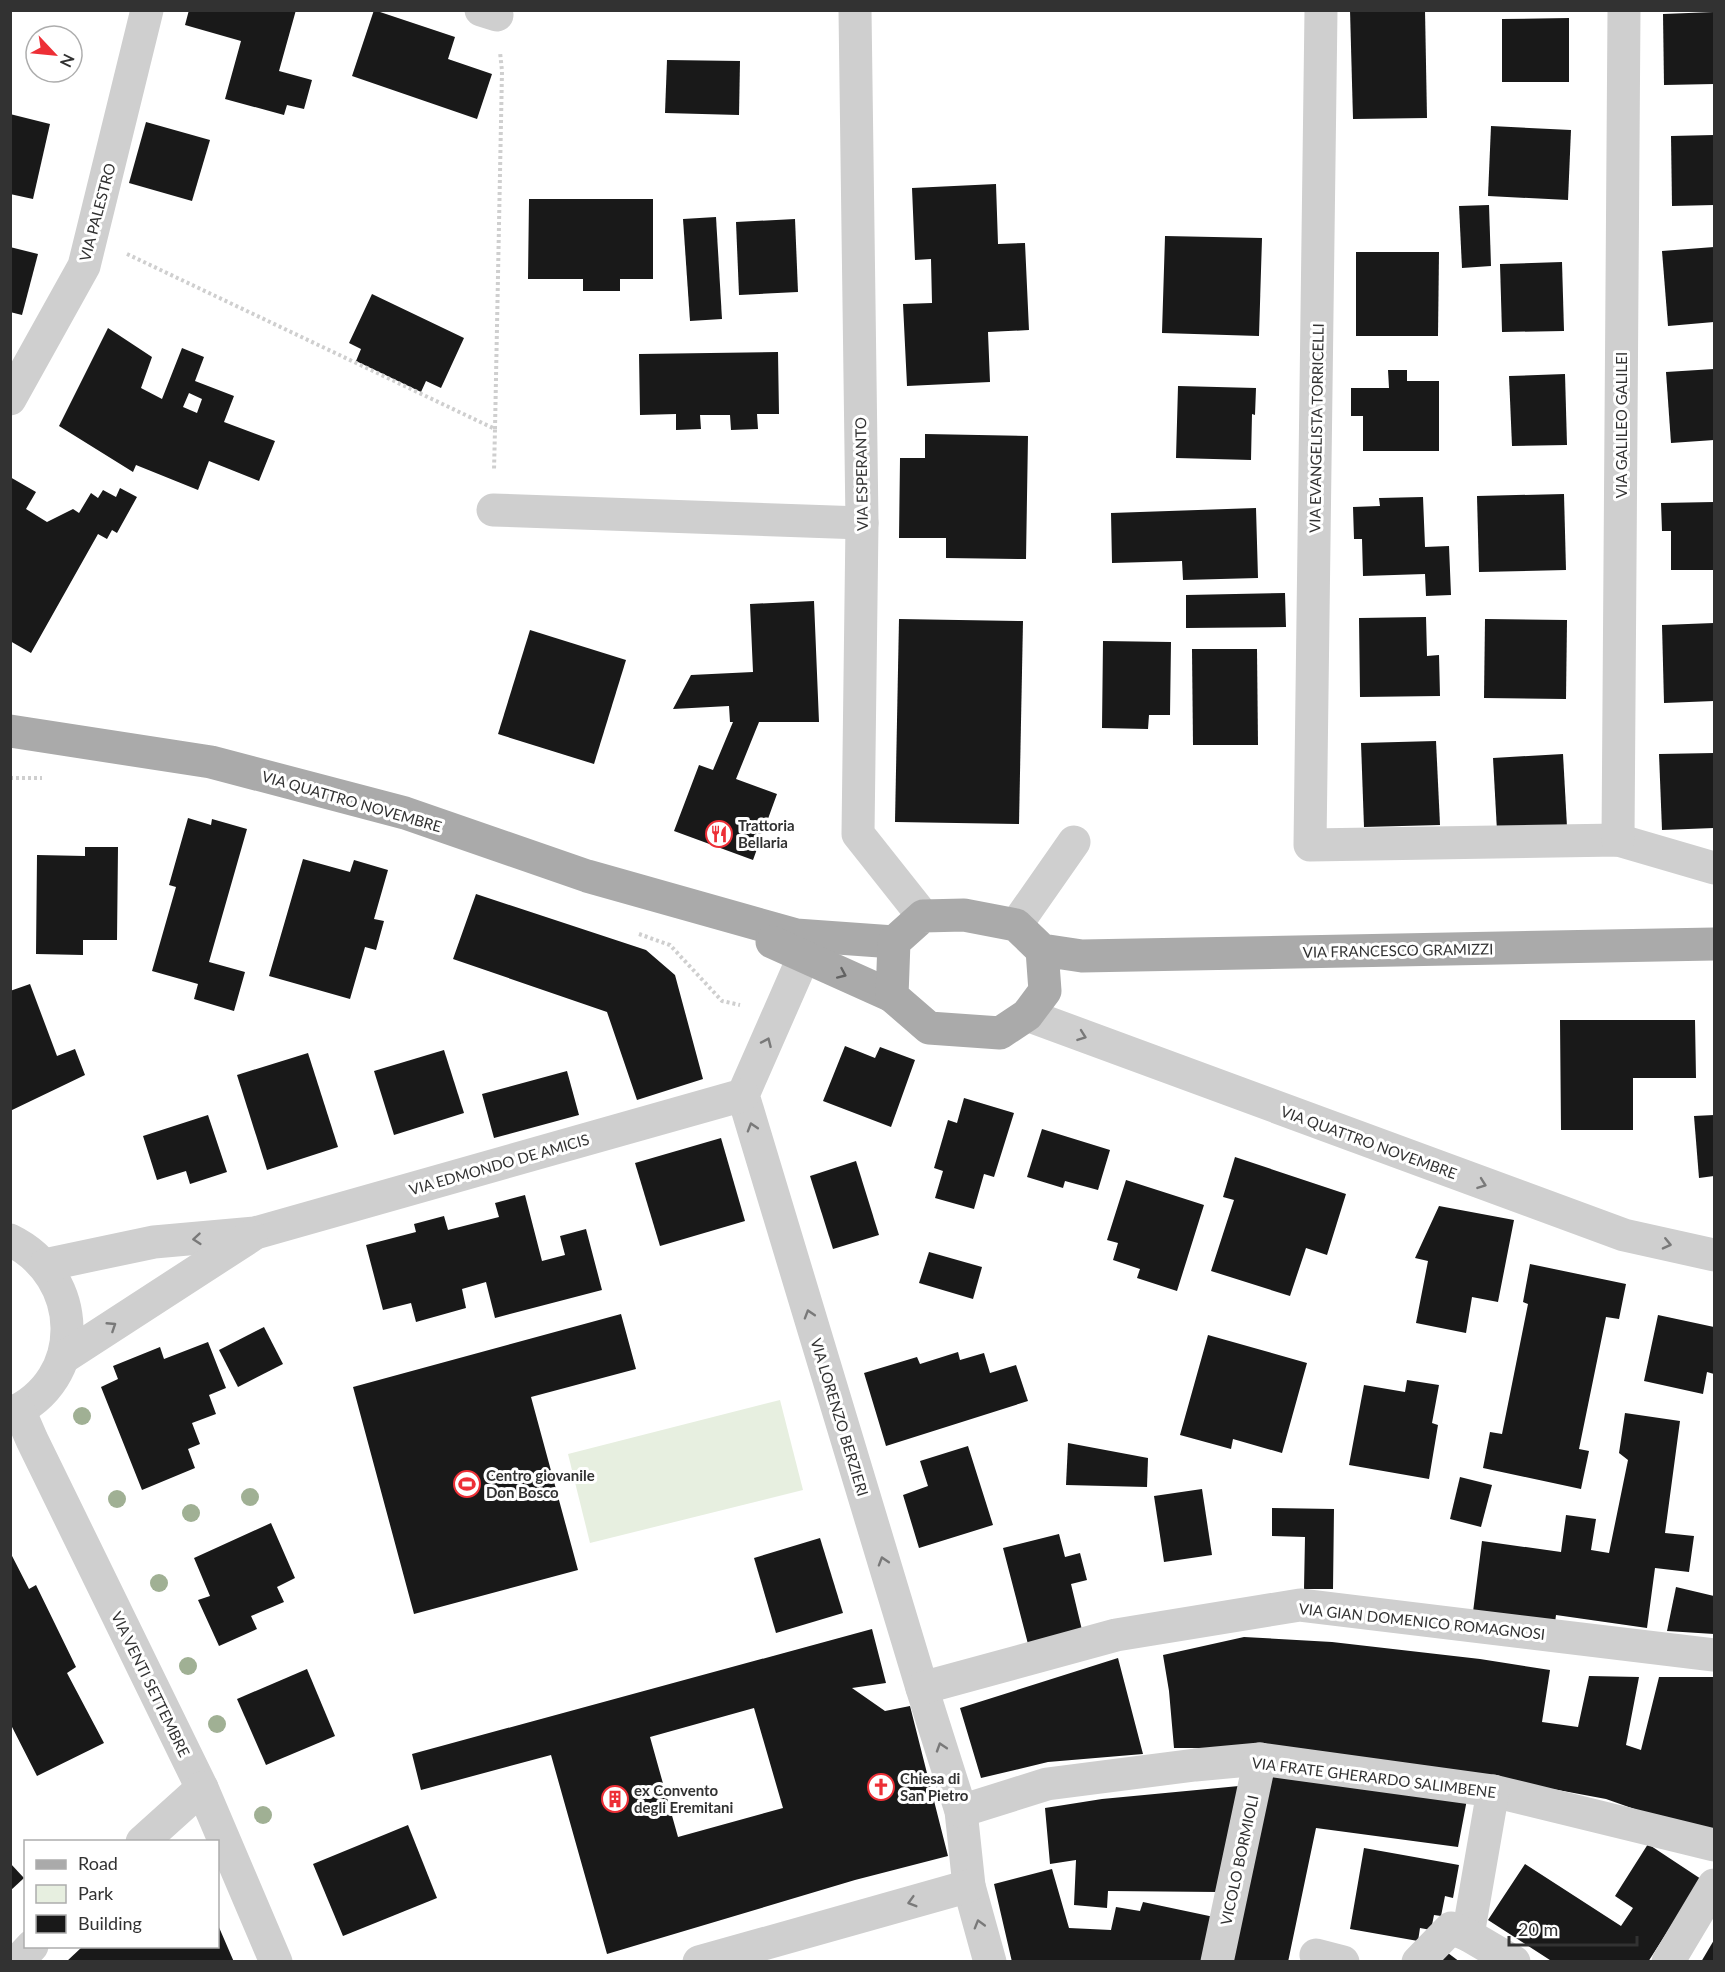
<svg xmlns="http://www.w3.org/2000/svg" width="1725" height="1972" viewBox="0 0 1725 1972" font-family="Lato,sans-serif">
<rect width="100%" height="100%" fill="#fff"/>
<path fill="#e7efe0" d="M 780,1400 L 803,1490 L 590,1543 L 568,1454 Z"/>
<g fill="#191919" fill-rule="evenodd">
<path d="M 189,10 L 296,10 L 279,71 L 312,80 L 304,109 L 287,105 L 284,115 L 225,99 L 241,41 L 185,25 Z"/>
<path d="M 374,10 L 455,37 L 448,59 L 492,74 L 477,119 L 352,76 Z"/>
<path d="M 1350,10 L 1425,10 L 1427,118 L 1353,119 Z"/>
<path d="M 1714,12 L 1714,84 L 1664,85 L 1663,14 Z"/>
<path d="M 1569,18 L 1569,82 L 1502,82 L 1502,19 Z"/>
<path d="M 667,60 L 740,61 L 739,115 L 665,113 Z"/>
<path d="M 10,114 L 50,124 L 33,199 L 10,194 Z"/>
<path d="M 146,122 L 210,140 L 192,201 L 129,183 Z"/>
<path d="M 1491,126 L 1571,130 L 1568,200 L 1488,196 Z"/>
<path d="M 1714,135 L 1714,205 L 1672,206 L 1671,136 Z"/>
<path d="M 996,184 L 998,244 L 1025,243 L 1029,330 L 988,332 L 990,382 L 907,386 L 903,304 L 932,303 L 931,259 L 915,260 L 912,188 Z"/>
<path d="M 529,199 L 653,199 L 653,279 L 620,279 L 620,291 L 583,291 L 583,279 L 528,279 Z"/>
<path d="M 1489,205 L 1491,266 L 1462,268 L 1459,206 Z"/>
<path d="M 716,217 L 722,319 L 690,321 L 683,219 Z"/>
<path d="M 795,219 L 798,292 L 739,295 L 736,222 Z"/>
<path d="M 1165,236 L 1262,238 L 1259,336 L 1162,333 Z"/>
<path d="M 10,247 L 38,254 L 22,315 L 10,312 Z"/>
<path d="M 1714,247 L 1714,322 L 1668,326 L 1662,251 Z"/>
<path d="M 1356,252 L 1439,252 L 1438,336 L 1356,336 Z"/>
<path d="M 1562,262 L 1564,331 L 1502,332 L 1500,264 Z"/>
<path d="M 372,294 L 464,338 L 441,388 L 426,381 L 421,392 L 356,361 L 361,349 L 349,343 Z"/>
<path d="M 108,328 L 152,357 L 141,388 L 162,399 L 182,348 L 204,357 L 195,381 L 234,396 L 224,422 L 275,441 L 259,481 L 209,461 L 198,490 L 136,465 L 133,472 L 59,426 ZM 189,393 L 202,399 L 197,413 L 183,407 Z"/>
<path d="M 778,352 L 779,414 L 757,414 L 758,429 L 731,430 L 730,415 L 700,415 L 701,429 L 676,430 L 676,414 L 640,415 L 639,354 Z"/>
<path d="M 1714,369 L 1714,440 L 1671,443 L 1666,372 Z"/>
<path d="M 1388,370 L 1407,370 L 1407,381 L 1439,381 L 1439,451 L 1363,451 L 1363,416 L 1351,416 L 1351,388 L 1389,388 Z"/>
<path d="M 1565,374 L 1567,445 L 1512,446 L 1509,376 Z"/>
<path d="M 1178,386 L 1256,388 L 1255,415 L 1252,414 L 1251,460 L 1176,458 Z"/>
<path d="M 925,434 L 1028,436 L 1026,559 L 946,558 L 946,538 L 899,538 L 900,458 L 925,458 Z"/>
<path d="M 10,477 L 36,492 L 26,509 L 47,522 L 73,509 L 79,513 L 91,493 L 98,498 L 103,490 L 116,497 L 120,488 L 137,497 L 117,533 L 112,530 L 107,539 L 98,534 L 31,653 L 10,641 Z"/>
<path d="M 1564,494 L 1566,570 L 1479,572 L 1477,496 Z"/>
<path d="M 1423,497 L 1425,547 L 1449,546 L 1451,595 L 1426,596 L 1425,574 L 1363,576 L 1362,539 L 1354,539 L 1353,507 L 1380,506 L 1379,498 Z"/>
<path d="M 1714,502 L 1714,570 L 1671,570 L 1671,531 L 1662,531 L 1661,503 Z"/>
<path d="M 1256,508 L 1258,578 L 1183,580 L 1182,561 L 1112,563 L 1111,513 Z"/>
<path d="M 1285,593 L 1286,627 L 1186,628 L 1186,595 Z"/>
<path d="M 814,601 L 819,722 L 759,722 L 736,779 L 777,794 L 753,860 L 674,831 L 699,765 L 713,770 L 733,722 L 730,722 L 729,706 L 673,709 L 691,675 L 753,672 L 750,604 Z"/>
<path d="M 1426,617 L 1427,656 L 1439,655 L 1440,696 L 1360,697 L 1359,618 Z"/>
<path d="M 899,619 L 1023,621 L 1019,824 L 895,822 Z"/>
<path d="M 1485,619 L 1567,620 L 1566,699 L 1484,698 Z"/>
<path d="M 1714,623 L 1714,701 L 1664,703 L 1662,625 Z"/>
<path d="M 530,630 L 626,660 L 594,764 L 498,734 Z"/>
<path d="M 1103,641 L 1171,642 L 1170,715 L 1149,715 L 1148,729 L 1102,728 Z"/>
<path d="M 1192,649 L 1257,649 L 1258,745 L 1193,745 Z"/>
<path d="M 1436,741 L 1440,825 L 1364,827 L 1361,743 Z"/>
<path d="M 1714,753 L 1714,828 L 1662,830 L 1659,754 Z"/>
<path d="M 1563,754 L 1567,827 L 1497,831 L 1493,758 Z"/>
<path d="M 188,818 L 211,825 L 212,819 L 247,829 L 209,962 L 245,972 L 234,1011 L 194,999 L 198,984 L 152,971 L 176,887 L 169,885 Z"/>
<path d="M 85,847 L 118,847 L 117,940 L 83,940 L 83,955 L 36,954 L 37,855 L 85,856 Z"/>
<path d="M 303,859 L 350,872 L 354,860 L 388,870 L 374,919 L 384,921 L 376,950 L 365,947 L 350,999 L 269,976 Z"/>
<path d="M 476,894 L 646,950 L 675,975 L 703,1079 L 637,1100 L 607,1012 L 453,959 Z"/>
<path d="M 30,984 L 57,1056 L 75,1049 L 85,1075 L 10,1111 L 10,991 Z"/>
<path d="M 1560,1020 L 1695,1020 L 1696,1078 L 1633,1078 L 1633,1130 L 1561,1130 Z"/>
<path d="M 845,1046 L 875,1058 L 880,1047 L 915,1060 L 891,1127 L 823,1101 Z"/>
<path d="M 444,1050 L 464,1113 L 394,1135 L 374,1071 Z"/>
<path d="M 308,1053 L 338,1147 L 267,1170 L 237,1075 Z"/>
<path d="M 567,1071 L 579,1115 L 494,1138 L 482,1094 Z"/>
<path d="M 964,1098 L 1014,1113 L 994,1177 L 984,1174 L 974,1209 L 935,1198 L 943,1171 L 934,1168 L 948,1120 L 957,1123 Z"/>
<path d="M 208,1115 L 227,1172 L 190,1184 L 186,1171 L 157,1180 L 143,1136 Z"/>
<path d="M 1714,1115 L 1714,1176 L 1699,1178 L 1694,1116 Z"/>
<path d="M 1042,1129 L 1110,1150 L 1098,1190 L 1065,1181 L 1063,1188 L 1027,1177 Z"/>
<path d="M 721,1138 L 745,1221 L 660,1246 L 635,1163 Z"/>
<path d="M 1235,1157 L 1346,1194 L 1327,1255 L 1306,1248 L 1290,1296 L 1211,1271 L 1234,1200 L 1223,1197 Z"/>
<path d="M 856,1161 L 879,1235 L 833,1249 L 810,1176 Z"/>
<path d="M 1126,1180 L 1204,1205 L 1177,1291 L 1137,1278 L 1140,1269 L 1113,1260 L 1118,1243 L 1107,1240 Z"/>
<path d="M 525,1195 L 542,1261 L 565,1255 L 560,1236 L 586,1229 L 602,1290 L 495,1318 L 486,1282 L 462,1289 L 466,1308 L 416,1322 L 411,1303 L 383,1310 L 366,1245 L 416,1232 L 414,1224 L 444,1216 L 448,1230 L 499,1217 L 495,1203 Z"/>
<path d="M 1439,1206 L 1514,1220 L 1498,1302 L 1472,1297 L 1466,1333 L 1416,1323 L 1428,1261 L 1415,1258 Z"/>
<path d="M 929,1252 L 982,1267 L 973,1299 L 919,1283 Z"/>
<path d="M 1530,1264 L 1626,1284 L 1619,1319 L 1606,1317 L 1579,1449 L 1589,1451 L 1581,1489 L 1483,1468 L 1490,1432 L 1502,1434 L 1528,1304 L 1523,1302 Z"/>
<path d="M 621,1314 L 636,1369 L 531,1397 L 578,1570 L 414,1614 L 353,1387 Z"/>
<path d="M 1658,1315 L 1714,1327 L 1714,1374 L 1707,1372 L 1703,1394 L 1644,1381 Z"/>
<path d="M 264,1327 L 283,1364 L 238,1387 L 219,1350 Z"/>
<path d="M 1208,1335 L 1307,1363 L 1282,1453 L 1233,1439 L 1231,1449 L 1180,1435 Z"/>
<path d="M 208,1342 L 226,1388 L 209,1395 L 216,1414 L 192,1423 L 200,1444 L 188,1449 L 195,1468 L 142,1490 L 101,1387 L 118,1379 L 113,1366 L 160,1347 L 164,1359 Z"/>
<path d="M 958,1352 L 960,1360 L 984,1353 L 990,1373 L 1016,1365 L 1028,1401 L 886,1446 L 864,1373 L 917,1357 L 920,1364 Z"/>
<path d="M 1407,1380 L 1439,1385 L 1432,1423 L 1438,1425 L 1429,1479 L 1349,1465 L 1364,1385 L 1405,1392 Z"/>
<path d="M 1625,1413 L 1680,1421 L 1665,1533 L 1694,1536 L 1689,1572 L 1655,1568 L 1647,1628 L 1556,1615 L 1555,1623 L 1473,1612 L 1482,1541 L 1561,1552 L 1566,1515 L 1596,1519 L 1591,1550 L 1609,1553 L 1628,1460 L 1619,1453 Z"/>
<path d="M 1068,1443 L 1148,1458 L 1147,1487 L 1066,1485 Z"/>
<path d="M 968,1446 L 993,1525 L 919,1548 L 903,1495 L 928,1486 L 920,1461 Z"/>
<path d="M 1460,1477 L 1492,1485 L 1481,1527 L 1450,1519 Z"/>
<path d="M 1202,1489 L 1212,1555 L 1164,1562 L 1154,1496 Z"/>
<path d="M 1272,1508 L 1334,1509 L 1333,1589 L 1304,1589 L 1305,1537 L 1272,1536 Z"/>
<path d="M 271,1523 L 295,1578 L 277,1587 L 284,1602 L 251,1616 L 257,1629 L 219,1646 L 198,1600 L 210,1596 L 194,1558 Z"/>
<path d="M 1059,1534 L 1065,1557 L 1080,1553 L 1087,1580 L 1071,1584 L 1082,1630 L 1028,1644 L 1003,1548 Z"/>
<path d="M 820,1538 L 843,1613 L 776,1633 L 754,1558 Z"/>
<path d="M 10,1552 L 29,1589 L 36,1585 L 76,1667 L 67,1673 L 104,1743 L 37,1776 L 10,1723 Z"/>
<path d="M 1676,1587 L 1714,1596 L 1714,1634 L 1667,1631 Z"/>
<path d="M 872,1629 L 886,1683 L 852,1688 L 885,1711 L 910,1706 L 948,1856 L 855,1880 L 607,1954 L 551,1755 L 421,1790 L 412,1754 ZM 754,1708 L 783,1808 L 678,1837 L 650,1737 Z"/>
<path d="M 1244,1637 L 1332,1642 L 1480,1659 L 1550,1670 L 1542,1722 L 1578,1727 L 1589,1676 L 1639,1677 L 1626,1745 L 1641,1750 L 1659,1677 L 1714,1677 L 1713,1758 L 1714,1758 L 1714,1837 L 1606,1799 L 1558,1790 L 1467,1779 L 1271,1748 L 1174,1748 L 1169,1691 L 1163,1655 Z"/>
<path d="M 1118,1658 L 1143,1754 L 1048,1762 L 981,1778 L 960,1708 Z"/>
<path d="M 307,1669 L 335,1736 L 266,1765 L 237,1699 Z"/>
<path d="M 1267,1774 L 1468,1794 L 1458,1847 L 1316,1828 L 1288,1962 L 1228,1962 Z"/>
<path d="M 1239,1786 L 1218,1892 L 1108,1891 L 1107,1908 L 1074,1905 L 1076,1860 L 1050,1864 L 1045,1808 L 1102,1799 Z"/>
<path d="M 408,1825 L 437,1898 L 343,1936 L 313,1864 Z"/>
<path d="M 1648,1844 L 1701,1879 L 1648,1962 L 1553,1962 L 1488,1920 L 1525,1864 L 1621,1926 L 1633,1908 L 1615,1896 Z"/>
<path d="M 1364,1848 L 1459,1865 L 1453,1898 L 1445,1896 L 1441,1916 L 1434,1915 L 1431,1930 L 1420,1928 L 1418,1941 L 1350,1929 Z"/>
<path d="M 10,1863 L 24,1878 L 10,1891 Z"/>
<path d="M 1052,1869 L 1069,1928 L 1111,1930 L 1116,1907 L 1140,1911 L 1143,1902 L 1214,1917 L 1204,1962 L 1012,1962 L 994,1884 Z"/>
<path d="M 218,1925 L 234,1962 L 66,1962 L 82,1947 L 218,1947 Z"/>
<path d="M 1714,1940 L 1714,1962 L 1701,1962 Z"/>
<path d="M 1448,1953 L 1460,1962 L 1441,1962 Z"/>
</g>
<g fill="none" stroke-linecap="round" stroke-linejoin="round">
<g stroke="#cfcfcf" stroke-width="4" stroke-dasharray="3 3" stroke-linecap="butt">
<path d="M 127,254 L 495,429 L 494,471"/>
<path d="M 495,429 L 502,71 L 500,52"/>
<path d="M 10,778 L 42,778"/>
<path d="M 639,934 L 670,945 L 722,1001 L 740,1005"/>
</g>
<g stroke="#cfcfcf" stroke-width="33">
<path d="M 481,10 L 497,15"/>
<path d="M 855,10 L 862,523 L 858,834 L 923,916"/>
<path d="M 1321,10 L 1310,845 L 1618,840 L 1714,868"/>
<path d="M 10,399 L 84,266 L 147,10"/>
<path d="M 493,510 L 862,523"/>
<path d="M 1618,840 L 1624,10"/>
<path d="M 1016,925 L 1074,842"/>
<path d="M 804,956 L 743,1095 L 922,1688 L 961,1811 L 969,1886 L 990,1962"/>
<path d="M 1027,1015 L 1624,1235 L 1714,1255"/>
<path d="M 10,1240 C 84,1276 88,1380 10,1414"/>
<path d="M 45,1265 L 154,1242 L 255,1233 L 743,1095"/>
<path d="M 63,1358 L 251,1236"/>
<path d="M 19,1410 L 32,1440 L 202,1788 L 276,1962"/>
<path d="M 922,1688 L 1116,1635 L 1300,1605 L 1714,1655"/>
<path d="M 961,1811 L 1047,1784 L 1195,1765 L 1260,1759 L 1493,1791 L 1714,1845"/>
<path d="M 142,1842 L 202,1788"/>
<path d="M 1468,1935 L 1493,1791"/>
<path d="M 1316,1955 L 1343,1962"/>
<path d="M 17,1962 L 32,1946"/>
<path d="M 699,1962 L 969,1886"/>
<path d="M 1217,1962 L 1260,1759"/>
<path d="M 1418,1962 L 1451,1928 L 1468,1935 L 1514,1962"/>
<path d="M 1668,1962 L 1714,1885"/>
</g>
<g stroke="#aaa" stroke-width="33">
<path d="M 10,731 L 211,762 L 405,813 L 587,876 L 796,935 L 894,942"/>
<path d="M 772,942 L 892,996"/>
<path d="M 1042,950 L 1045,991 L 1027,1015 L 1000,1033 L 929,1028 L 892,996 L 894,942 L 923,916 L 964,915 L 1016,925 L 1042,950 L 1082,956 L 1714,944"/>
</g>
</g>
<g fill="#a0b094">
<circle cx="82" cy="1416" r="9"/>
<circle cx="250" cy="1497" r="9"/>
<circle cx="117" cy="1499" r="9"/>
<circle cx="191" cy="1513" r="9"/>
<circle cx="159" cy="1583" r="9"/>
<circle cx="188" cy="1666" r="9"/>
<circle cx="217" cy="1724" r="9"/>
<circle cx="263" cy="1815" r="9"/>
</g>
<defs><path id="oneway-chevron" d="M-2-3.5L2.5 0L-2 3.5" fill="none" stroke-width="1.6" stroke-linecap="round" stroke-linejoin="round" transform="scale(1.5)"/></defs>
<use stroke="#626262" href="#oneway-chevron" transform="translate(842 974) rotate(24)"/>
<g stroke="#797979">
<use href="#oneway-chevron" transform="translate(1082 1036) rotate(20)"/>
<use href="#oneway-chevron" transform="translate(767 1042) rotate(-66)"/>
<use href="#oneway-chevron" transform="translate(752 1127) rotate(-107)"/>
<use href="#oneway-chevron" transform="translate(1482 1184) rotate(20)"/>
<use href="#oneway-chevron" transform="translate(197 1239) rotate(175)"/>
<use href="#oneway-chevron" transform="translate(1667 1244) rotate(13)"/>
<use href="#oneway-chevron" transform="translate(809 1314) rotate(-107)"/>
<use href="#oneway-chevron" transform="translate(112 1326) rotate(-33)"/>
<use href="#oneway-chevron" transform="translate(883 1561) rotate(-107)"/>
<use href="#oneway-chevron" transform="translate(941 1747) rotate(-108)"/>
<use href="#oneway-chevron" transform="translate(912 1902) rotate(164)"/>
<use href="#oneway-chevron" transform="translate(979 1924) rotate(-106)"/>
</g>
<defs>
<symbol id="restaurant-ring" viewBox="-11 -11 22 22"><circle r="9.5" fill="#fff" stroke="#ed2f36" stroke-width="1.5"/><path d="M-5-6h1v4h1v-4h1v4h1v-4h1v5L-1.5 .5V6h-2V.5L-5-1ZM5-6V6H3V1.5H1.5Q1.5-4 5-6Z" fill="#ed2f36"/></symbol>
<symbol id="stadium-ring" viewBox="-11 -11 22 22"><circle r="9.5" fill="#fff" stroke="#ed2f36" stroke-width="1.5"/><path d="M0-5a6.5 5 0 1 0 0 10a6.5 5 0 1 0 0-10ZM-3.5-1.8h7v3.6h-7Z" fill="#ed2f36"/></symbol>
<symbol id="church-ring" viewBox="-11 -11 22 22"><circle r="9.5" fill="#fff" stroke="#ed2f36" stroke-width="1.5"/><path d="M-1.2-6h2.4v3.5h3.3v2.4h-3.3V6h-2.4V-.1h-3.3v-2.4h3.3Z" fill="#ed2f36"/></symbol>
<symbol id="building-ring" viewBox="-11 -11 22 22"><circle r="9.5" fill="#fff" stroke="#ed2f36" stroke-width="1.5"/><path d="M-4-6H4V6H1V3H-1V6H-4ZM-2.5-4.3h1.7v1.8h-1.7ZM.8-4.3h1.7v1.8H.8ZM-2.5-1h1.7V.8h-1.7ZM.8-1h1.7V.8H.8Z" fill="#ed2f36"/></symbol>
</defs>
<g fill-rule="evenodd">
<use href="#restaurant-ring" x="704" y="819" width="30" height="30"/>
<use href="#stadium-ring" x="452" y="1469" width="30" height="30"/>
<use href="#church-ring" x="866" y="1772" width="30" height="30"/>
<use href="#building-ring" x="600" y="1784" width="30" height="30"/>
</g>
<g text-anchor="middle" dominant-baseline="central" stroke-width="6" stroke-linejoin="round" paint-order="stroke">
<g font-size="15" fill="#323232" stroke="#fff">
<text transform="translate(97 212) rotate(-75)">VIA PALESTRO</text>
<text transform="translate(1621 425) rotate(-90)">VIA GALILEO GALILEI</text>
<text transform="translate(1316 428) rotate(-89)">VIA EVANGELISTA TORRICELLI</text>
<text transform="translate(861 474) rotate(-91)">VIA ESPERANTO</text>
<text transform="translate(352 801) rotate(16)">VIA QUATTRO NOVEMBRE</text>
<text transform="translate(1398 950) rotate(-1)">VIA FRANCESCO GRAMIZZI</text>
<text transform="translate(1369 1142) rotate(20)">VIA QUATTRO NOVEMBRE</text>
<text transform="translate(499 1164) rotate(-16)">VIA EDMONDO DE AMICIS</text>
<text transform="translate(840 1417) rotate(73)">VIA LORENZO BERZIERI</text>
<text transform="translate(1422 1621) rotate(6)">VIA GIAN DOMENICO ROMAGNOSI</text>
<text transform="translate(151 1684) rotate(64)">VIA VENTI SETTEMBRE</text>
<text transform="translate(1374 1777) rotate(7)">VIA FRATE GHERARDO SALIMBENE</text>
<text transform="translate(1239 1860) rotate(-78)">VICOLO BORMIOLI</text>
</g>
<g font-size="15" font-weight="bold" fill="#323232" stroke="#fff" text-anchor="start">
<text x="738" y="825">Trattoria<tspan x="738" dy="17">Bellaria</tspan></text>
<text x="486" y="1475">Centro giovanile<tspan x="486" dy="17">Don Bosco</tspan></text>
<text x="900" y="1778">Chiesa di<tspan x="900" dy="17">San Pietro</tspan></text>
<text x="634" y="1790">ex Convento<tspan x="634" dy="17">degli Eremitani</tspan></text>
</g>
</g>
<rect width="1725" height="1972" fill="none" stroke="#323232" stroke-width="24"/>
<rect x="24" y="1840" width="195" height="108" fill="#ffffff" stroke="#adadad" stroke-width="1.5"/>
<rect x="36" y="1860" width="30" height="9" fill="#aaaaaa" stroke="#adadad" stroke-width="1.5"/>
<text x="78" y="1870" font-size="18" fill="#323232">Road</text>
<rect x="36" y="1885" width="30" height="18" fill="#e7efe0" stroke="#adadad" stroke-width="1.5"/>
<text x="78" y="1900" font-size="18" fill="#323232">Park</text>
<rect x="36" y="1915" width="30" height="18" fill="#191919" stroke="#adadad" stroke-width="1.5"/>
<text x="78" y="1930" font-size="18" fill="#323232">Building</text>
<g transform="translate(54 54) rotate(116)"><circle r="28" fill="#ffffff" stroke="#adadad" stroke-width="1.5"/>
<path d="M0-4.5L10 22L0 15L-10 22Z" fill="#ed2f36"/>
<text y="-9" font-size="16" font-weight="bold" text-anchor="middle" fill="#323232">N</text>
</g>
<path d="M1509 1936v9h128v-9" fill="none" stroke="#323232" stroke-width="3"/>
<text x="1518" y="1936" font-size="18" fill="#323232" stroke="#ffffff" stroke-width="4.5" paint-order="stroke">20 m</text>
</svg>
